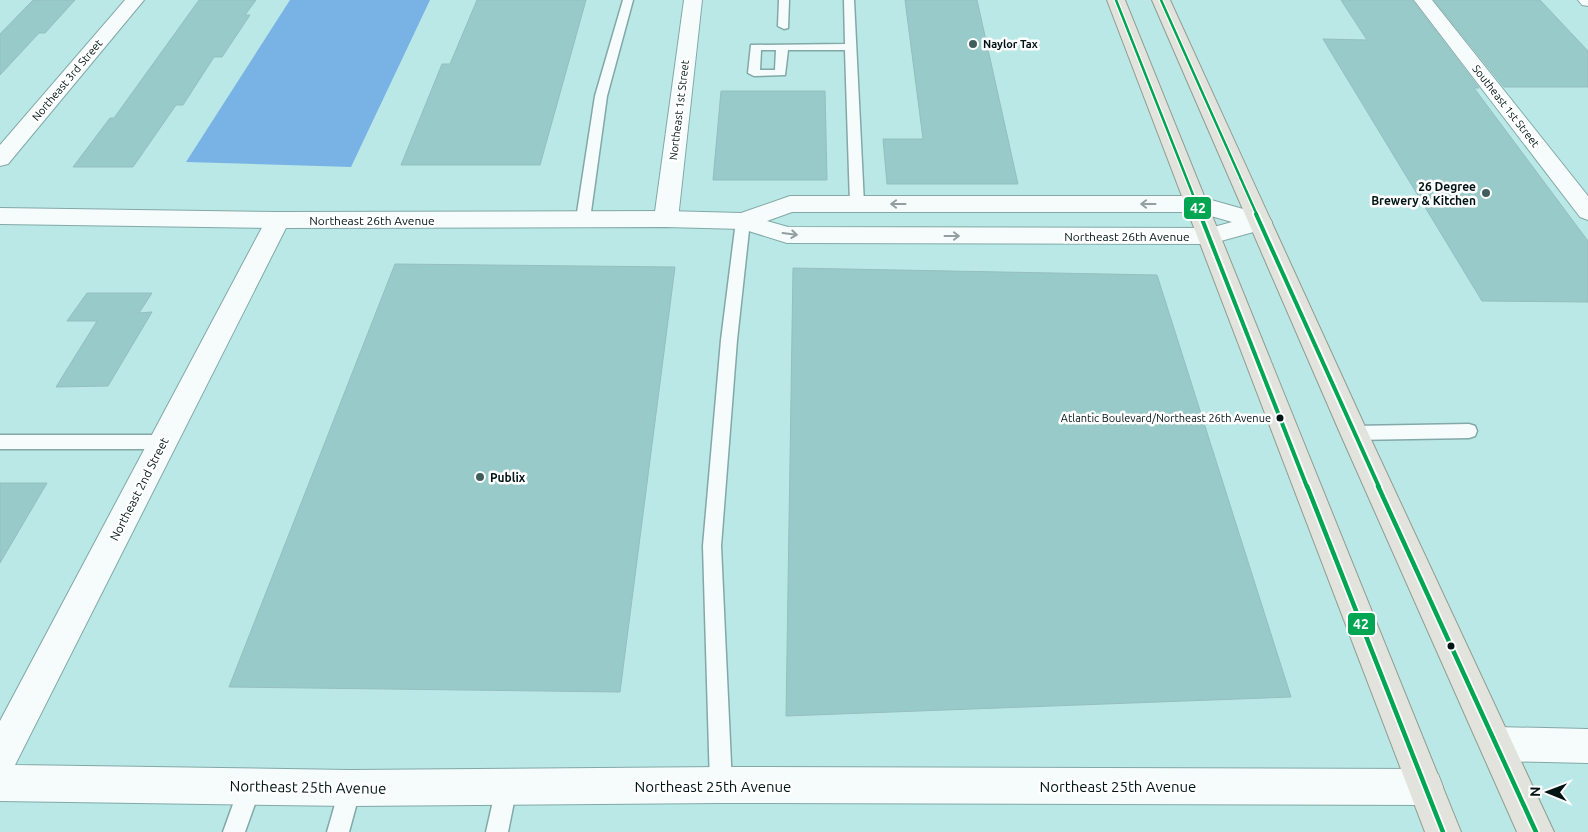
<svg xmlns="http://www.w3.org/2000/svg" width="1588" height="832" viewBox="0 0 1588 832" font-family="Ubuntu,sans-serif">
<rect width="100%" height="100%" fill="#bae8e7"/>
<path fill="#79b2e4" d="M 290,0 L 430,0 L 351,167 L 186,162 Z"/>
<g fill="#98cac9" stroke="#94bfbe">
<path d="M 33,0 L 75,0 L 45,33 L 39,33 L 0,75 L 0,34 Z"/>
<path d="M 199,0 L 256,0 L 245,15 L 250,15 L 222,57 L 214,57 L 183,105 L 176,105 L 133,167 L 73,167 L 110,118 L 114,118 Z"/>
<path d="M 477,0 L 586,0 L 540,165 L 401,165 L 442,64 L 450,64 Z"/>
<path d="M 905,0 L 977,0 L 1018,184 L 887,184 L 883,139 L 923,139 Z"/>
<path d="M 1341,0 L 1412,0 L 1479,88 L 1474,88 L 1588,241 L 1588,302 L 1482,301 L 1323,39 L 1367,40 Z"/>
<path d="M 1434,0 L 1540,0 L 1588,51 L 1588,87 L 1504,87 Z"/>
<path d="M 721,91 L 825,91 L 827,180 L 713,180 Z"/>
<path d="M 395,264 L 675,267 L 620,692 L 229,687 Z"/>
<path d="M 793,268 L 1157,275 L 1291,697 L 786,716 Z"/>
<path d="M 87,293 L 152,293 L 139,313 L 152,312 L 108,386 L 56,387 L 97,321 L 67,321 Z"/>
<path d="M 0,483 L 47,483 L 0,563 Z"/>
</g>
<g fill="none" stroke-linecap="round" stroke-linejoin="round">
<defs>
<g id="service">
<path d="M 623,0 L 633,0 L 607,96 L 590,219 L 588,222 L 578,222 L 576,219 L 595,96 Z"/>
<path d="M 779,0 L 789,0 L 788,28 L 784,29 L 778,26 Z"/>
<path d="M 844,0 L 854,0 L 864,204 L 862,207 L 852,207 L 850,204 L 845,50 L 788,50 L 785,75 L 754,76 L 748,73 L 751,45 L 845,44 ZM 761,50 L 776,50 L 775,70 L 760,70 Z"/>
<path d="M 743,216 L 748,218 L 750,221 L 737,340 L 721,546 L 732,785 L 728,792 L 721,796 L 714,792 L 710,785 L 703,546 L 721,340 L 736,221 L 738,218 Z"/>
<path d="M 1469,424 L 1475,426 L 1477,431 L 1475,436 L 1469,438 L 1354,440 L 1348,438 L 1346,433 L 1348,428 L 1354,426 Z"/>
<path d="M 0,435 L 164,435 L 170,437 L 172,442 L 170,447 L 164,449 L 0,449 Z"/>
<path d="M 250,776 L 258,779 L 261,787 L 245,832 L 223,832 L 242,779 Z"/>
<path d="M 506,776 L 514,779 L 517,787 L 508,832 L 486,832 L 498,779 Z"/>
<path d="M 350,777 L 358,780 L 361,788 L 349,832 L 327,832 L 342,780 Z"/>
</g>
<g id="minor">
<path d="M 125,0 L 144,0 L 8,164 L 0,166 L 0,145 Z"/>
<path d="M 684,0 L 702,0 L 678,219 L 674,225 L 666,227 L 658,225 L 654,219 Z"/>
<path d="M 1414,0 L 1432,0 L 1588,196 L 1588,220 L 1580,217 Z"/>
<path d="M 1578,0 L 1588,0 L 1588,6 L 1582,5 Z"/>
<path d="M 278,212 L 286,214 L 290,220 L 15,765 L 350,770 L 721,767 L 1425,769 L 1438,774 L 1443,787 L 1438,800 L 1425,805 L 721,803 L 350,806 L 0,801 L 0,721 L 266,220 L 270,214 Z"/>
<path d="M 1496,727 L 1588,729 L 1588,763 L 1496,761 L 1484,756 L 1479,744 L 1484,732 Z"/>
</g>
<path id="tertiary" d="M 790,196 L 1197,196 L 1268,216 L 1272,222 L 1268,228 L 1210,244 L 787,243 L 742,229 L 666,227 L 278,228 L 0,224 L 0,208 L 278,212 L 666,211 L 741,213 ZM 792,212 L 1197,212 L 1232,222 L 1210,228 L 788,227 L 767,221 Z"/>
<g id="primary">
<path d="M 1107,0 L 1125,0 L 1461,832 L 1425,832 Z"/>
<path d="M 1152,0 L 1170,0 L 1368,433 L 1554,832 L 1517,832 L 1340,433 Z"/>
</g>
</defs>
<use href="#service" stroke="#82a8a7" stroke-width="3"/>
<use href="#minor" stroke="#82a8a7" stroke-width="2"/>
<use href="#tertiary" stroke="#82a8a7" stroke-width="2"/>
<use href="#primary" stroke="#8f9c8f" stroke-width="2"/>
<use href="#service" fill="#f5fcfb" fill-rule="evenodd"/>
<use href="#minor" fill="#f5fcfb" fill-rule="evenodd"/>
<use href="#tertiary" fill="#f5fcfb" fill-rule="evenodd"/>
<use href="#primary" fill="#e1e3dc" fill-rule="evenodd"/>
<defs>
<g id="bus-1-far2">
<path d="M 1116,0 L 1201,215"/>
<path d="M 1161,0 L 1257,215"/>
</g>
<g id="bus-1-far1">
<path d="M 1200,214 L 1307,487"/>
<path d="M 1256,214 L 1379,487"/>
</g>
<g id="bus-1">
<path d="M 1307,486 L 1443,832"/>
<path d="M 1378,486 L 1536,832"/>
</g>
</defs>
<use href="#bus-1-far2" stroke="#fff" stroke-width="5"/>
<use href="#bus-1-far1" stroke="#fff" stroke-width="8"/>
<use href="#bus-1" stroke="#fff" stroke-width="8"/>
<use href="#bus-1-far2" stroke="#00a651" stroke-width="2.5"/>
<use href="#bus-1-far1" stroke="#00a651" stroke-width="4"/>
<use href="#bus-1" stroke="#00a651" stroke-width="4.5"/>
</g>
<defs><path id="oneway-shaft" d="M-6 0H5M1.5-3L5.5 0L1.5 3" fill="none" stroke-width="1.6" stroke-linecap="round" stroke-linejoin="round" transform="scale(1.25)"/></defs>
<g stroke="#939f9f">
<use href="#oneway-shaft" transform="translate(898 204) rotate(180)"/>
<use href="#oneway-shaft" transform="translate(1148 204) rotate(-180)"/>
<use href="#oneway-shaft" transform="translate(790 234) rotate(7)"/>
<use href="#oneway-shaft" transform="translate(952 236)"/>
</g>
<g fill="#415e5e" stroke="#fff" stroke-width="2">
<circle cx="973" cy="44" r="5"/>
<circle cx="1486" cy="193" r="5"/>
<circle cx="480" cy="477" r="5"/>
</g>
<g fill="#001414" stroke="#fff" stroke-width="2">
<circle cx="1280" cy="418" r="4.5"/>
<circle cx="1451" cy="646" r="4.5"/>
</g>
<g text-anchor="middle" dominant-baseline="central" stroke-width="5" stroke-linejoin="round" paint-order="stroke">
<g font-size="11" font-weight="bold" fill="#001414" stroke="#fff" text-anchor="start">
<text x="983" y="44">Naylor Tax</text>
</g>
<g font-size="11" fill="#001414" stroke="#fff">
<text transform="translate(67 80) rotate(-50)">Northeast 3rd Street</text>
<text transform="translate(1506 106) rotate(52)">Southeast 1st Street</text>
<text transform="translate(679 110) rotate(-83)">Northeast 1st Street</text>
</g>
<g font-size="11" fill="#001414" stroke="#fff" text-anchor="end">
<text x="1271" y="418">Atlantic Boulevard/Northeast 26th Avenue</text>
</g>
<g font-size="12" font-weight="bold" fill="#001414" stroke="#fff" text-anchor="end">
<text x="1476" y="186">26 Degree<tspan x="1476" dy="14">Brewery &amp; Kitchen</tspan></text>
<text x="490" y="477" text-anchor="start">Publix</text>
</g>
<g font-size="12" fill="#001414" stroke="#fff">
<text x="372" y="220">Northeast 26th Avenue</text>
<text x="1127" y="236">Northeast 26th Avenue</text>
<text transform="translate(139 489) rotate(-63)">Northeast 2nd Street</text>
</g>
<g font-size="15" fill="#001414" stroke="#fff">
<text x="713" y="786">Northeast 25th Avenue</text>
<text x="1118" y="786">Northeast 25th Avenue</text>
<text transform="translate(308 787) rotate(1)">Northeast 25th Avenue</text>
</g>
</g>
<g stroke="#fff" stroke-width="2">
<rect x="1183" y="196" width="29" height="24" rx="5" fill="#00a651"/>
<rect x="1347" y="612" width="29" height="24" rx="5" fill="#00a651"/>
</g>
<g font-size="14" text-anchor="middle" font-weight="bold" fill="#fff">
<text x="1198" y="213">42</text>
<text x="1361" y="629">42</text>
</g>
<g transform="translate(1548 792) rotate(271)" stroke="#ffffff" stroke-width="4" paint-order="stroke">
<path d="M0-4L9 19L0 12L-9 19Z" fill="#001414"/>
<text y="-8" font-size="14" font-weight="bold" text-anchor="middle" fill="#001414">N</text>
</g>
</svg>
